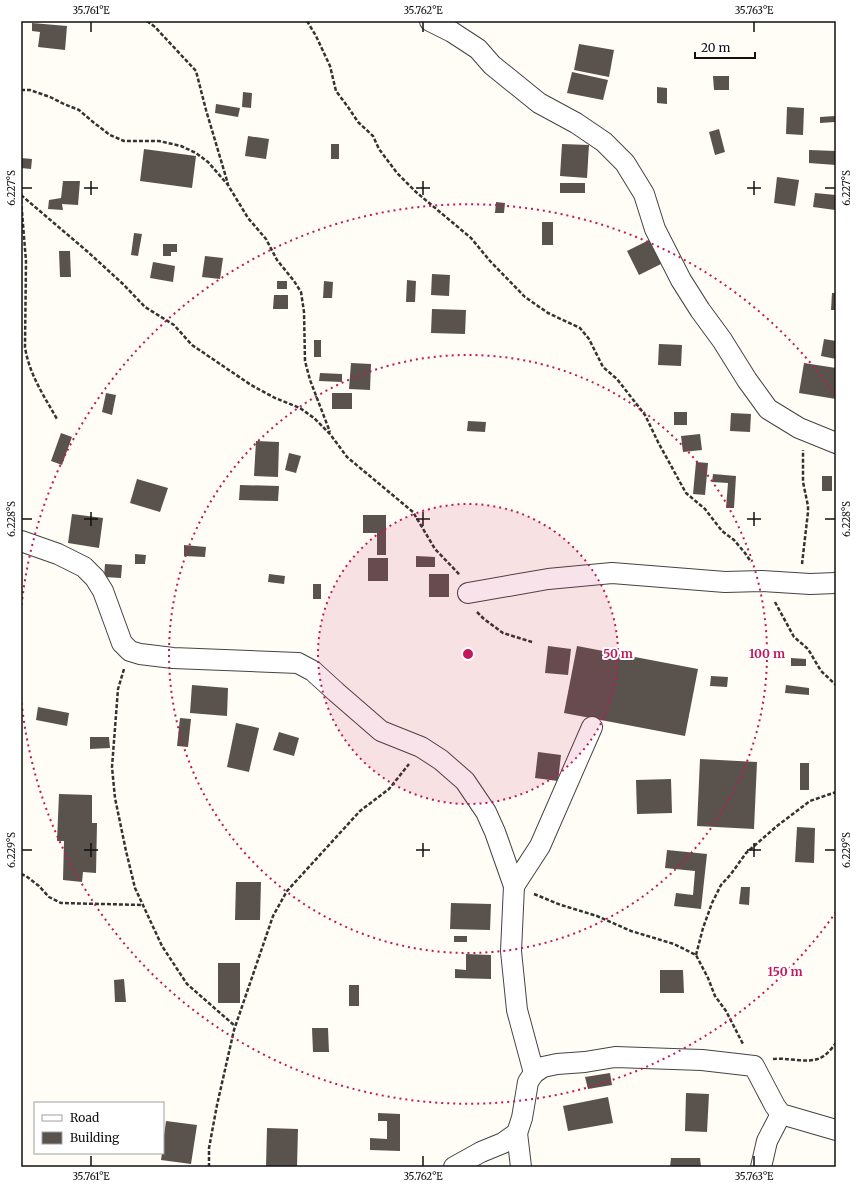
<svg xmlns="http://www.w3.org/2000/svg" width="857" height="1188" viewBox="0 0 857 1188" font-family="Merriweather,serif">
<rect width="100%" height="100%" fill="#fffdf5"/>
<g fill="#5a524d">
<path d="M 32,23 L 67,26 L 65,50 L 38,47 L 40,32 L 32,31 Z"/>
<path d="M 579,44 L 614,50 L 609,77 L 574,70 Z"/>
<path d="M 572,72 L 608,80 L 603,100 L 567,93 Z"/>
<path d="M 713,76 L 729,76 L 729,90 L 714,90 Z"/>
<path d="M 657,87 L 667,88 L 667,104 L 657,103 Z"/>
<path d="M 243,92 L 252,93 L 251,108 L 242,107 Z"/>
<path d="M 216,104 L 240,108 L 238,117 L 215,113 Z"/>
<path d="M 787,107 L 804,108 L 803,135 L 786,134 Z"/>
<path d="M 835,116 L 835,122 L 820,123 L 820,117 Z"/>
<path d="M 719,129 L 725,152 L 715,155 L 709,132 Z"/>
<path d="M 248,136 L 269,139 L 266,159 L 245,156 Z"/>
<rect x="331" y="144" width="8" height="15"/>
<path d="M 562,144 L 589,145 L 587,178 L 560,176 Z"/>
<path d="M 144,149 L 196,156 L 192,188 L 140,181 Z"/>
<path d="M 809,150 L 836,151 L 836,165 L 809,163 Z"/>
<path d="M 21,158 L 32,159 L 31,169 L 21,168 Z"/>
<path d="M 777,177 L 799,180 L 795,206 L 774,203 Z"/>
<path d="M 63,181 L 80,181 L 78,205 L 62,204 L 63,210 L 48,209 L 49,200 L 61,198 Z"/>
<rect x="560" y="183" width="25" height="10"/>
<path d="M 815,193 L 836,195 L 835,210 L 813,207 Z"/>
<path d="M 496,202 L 505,203 L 504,213 L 495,213 Z"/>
<rect x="542" y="222" width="11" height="23"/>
<path d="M 134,233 L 142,234 L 138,256 L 131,255 Z"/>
<path d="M 649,240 L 661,264 L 639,275 L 627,251 Z"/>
<path d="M 163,244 L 177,244 L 177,252 L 171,252 L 171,256 L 163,256 Z"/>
<path d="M 59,251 L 70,251 L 71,277 L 60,277 Z"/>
<path d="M 205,256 L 223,258 L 220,279 L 202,277 Z"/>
<path d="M 153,262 L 175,266 L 173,282 L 150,278 Z"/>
<path d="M 432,274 L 450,275 L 449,296 L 431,295 Z"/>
<path d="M 407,280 L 416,281 L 415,302 L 406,302 Z"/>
<rect x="277" y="281" width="10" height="8"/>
<path d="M 324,281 L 333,282 L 332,298 L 323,298 Z"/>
<path d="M 832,293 L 836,293 L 836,310 L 831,310 Z"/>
<path d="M 274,295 L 288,295 L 288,309 L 273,309 Z"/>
<path d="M 432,309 L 466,310 L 465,334 L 431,333 Z"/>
<path d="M 824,339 L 836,341 L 836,359 L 821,356 Z"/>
<rect x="314" y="340" width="7" height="17"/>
<path d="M 659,344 L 682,345 L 681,366 L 658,365 Z"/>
<path d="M 351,363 L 371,364 L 370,390 L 349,389 Z"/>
<path d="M 804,363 L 836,368 L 836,399 L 799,393 Z"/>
<path d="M 320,373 L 342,374 L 342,382 L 319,381 Z"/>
<path d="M 106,393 L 116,395 L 112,415 L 102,412 Z"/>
<rect x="332" y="393" width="20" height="16"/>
<rect x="674" y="412" width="13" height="13"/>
<path d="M 731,413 L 751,414 L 750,432 L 730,431 Z"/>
<path d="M 468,421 L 486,422 L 485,432 L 467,431 Z"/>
<path d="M 61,433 L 72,437 L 62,465 L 51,461 Z"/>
<path d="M 700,434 L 702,450 L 683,452 L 681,436 Z"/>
<path d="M 256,441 L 279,442 L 278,477 L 254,476 Z"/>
<path d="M 289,453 L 301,456 L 296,473 L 285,470 Z"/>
<path d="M 696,462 L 708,463 L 705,495 L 693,494 Z"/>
<path d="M 713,474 L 736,476 L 734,508 L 726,508 L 728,483 L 712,482 Z"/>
<rect x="822" y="476" width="10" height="15"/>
<path d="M 137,479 L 168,488 L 160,512 L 130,503 Z"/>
<path d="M 240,485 L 279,486 L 278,501 L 239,500 Z"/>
<path d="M 72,514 L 103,518 L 99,548 L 68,543 Z"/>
<path d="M 363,515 L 386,515 L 386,555 L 377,555 L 377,533 L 363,533 Z"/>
<path d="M 184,545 L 206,547 L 205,557 L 184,556 Z"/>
<path d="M 135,554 L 146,555 L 145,564 L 135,564 Z"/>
<path d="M 416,556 L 435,557 L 435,567 L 416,567 Z"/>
<rect x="368" y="558" width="20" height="23"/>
<path d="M 105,564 L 122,565 L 121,578 L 104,577 Z"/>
<path d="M 269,574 L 285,576 L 284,584 L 268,582 Z"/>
<rect x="429" y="574" width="20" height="23"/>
<rect x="313" y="584" width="8" height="15"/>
<path d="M 548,646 L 571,649 L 568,675 L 545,673 Z"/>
<path d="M 577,646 L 698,669 L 685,736 L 564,713 Z"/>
<path d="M 791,658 L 806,659 L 806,666 L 791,666 Z"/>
<path d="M 711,676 L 728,677 L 727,687 L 710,686 Z"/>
<path d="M 192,685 L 228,688 L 227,716 L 190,713 Z"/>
<path d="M 786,685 L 809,688 L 809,695 L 785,693 Z"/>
<path d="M 38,707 L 69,713 L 67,726 L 36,720 Z"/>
<path d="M 180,718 L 191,719 L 188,747 L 177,746 Z"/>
<path d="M 236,723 L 259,728 L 249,772 L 227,767 Z"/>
<path d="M 279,732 L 299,738 L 294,756 L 273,750 Z"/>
<path d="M 90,737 L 109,737 L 110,748 L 90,749 Z"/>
<path d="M 538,752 L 561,755 L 558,781 L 535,778 Z"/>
<path d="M 700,759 L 757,762 L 754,829 L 697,826 Z"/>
<rect x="800" y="763" width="9" height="27"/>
<path d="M 671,779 L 672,813 L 637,814 L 636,780 Z"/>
<path d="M 59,794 L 92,795 L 92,823 L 97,823 L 96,873 L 83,872 L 82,882 L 63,880 L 64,841 L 57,841 Z"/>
<path d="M 797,827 L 815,828 L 814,863 L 795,862 Z"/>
<path d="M 667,850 L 707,854 L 701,909 L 674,906 L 676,893 L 693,895 L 695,871 L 665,868 Z"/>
<path d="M 236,882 L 261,882 L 260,920 L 235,920 Z"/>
<path d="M 741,887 L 750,887 L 749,905 L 739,904 Z"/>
<path d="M 451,903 L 491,904 L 490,930 L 450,929 Z"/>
<rect x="454" y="936" width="13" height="6"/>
<path d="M 466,954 L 491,955 L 491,979 L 455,978 L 455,969 L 466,970 Z"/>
<rect x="218" y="963" width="22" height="40"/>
<path d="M 660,970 L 683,970 L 684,993 L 660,993 Z"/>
<path d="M 124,979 L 126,1002 L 115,1002 L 114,980 Z"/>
<rect x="349" y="985" width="10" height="21"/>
<path d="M 312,1028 L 328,1028 L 329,1052 L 313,1052 Z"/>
<path d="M 610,1073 L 612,1085 L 588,1089 L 585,1077 Z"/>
<path d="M 686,1093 L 709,1094 L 707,1132 L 685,1131 Z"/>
<path d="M 608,1097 L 613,1123 L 568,1131 L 563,1106 Z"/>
<path d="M 378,1113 L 400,1114 L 400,1151 L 370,1150 L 370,1138 L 387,1139 L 387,1121 L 378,1121 Z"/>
<path d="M 166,1121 L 197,1125 L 191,1164 L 161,1160 L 162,1153 L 163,1153 L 163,1143 Z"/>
<path d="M 267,1128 L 298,1129 L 297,1167 L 266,1167 Z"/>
<path d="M 671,1158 L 700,1158 L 701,1167 L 670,1167 Z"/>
</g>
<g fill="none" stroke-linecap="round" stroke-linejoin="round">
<defs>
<g id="minor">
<path d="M 430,21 L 452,32 L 478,49 L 492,65 L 539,103 L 576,123 L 604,142 L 625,163 L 644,194 L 655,229 L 681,280 L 700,310 L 722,340 L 747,380 L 768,409 L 799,428 L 836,443"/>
<path d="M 21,541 L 58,554 L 84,567 L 95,578 L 103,591 L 122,643 L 130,651 L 140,654 L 173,658 L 298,663 L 313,671 L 336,692 L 381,731 L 421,747 L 441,760 L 465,781 L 486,812 L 495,832 L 514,886 L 511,951 L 517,1010 L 534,1073"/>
<path d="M 468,593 L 548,579 L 612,573 L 725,582 L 762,581 L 810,584 L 836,583"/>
<path d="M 514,886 L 540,846 L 592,727"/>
<path d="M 517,1133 L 521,1167"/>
<path d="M 454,1167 L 481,1152 L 503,1143 L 517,1133 L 522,1118 L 528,1082 L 534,1073 L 543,1067 L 557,1064 L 585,1062 L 615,1057 L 702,1060 L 754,1066 L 775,1106 L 781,1114 L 836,1130"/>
<path d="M 761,1167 L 767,1141 L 781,1114"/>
</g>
</defs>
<use href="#minor" stroke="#444" stroke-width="22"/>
<g stroke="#333" stroke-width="2.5" stroke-dasharray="4 2" stroke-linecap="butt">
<path d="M 147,21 L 155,27 L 196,71 L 206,110 L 228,184"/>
<path d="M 307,21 L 316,36 L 330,66 L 336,91 L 348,107 L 358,122 L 373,136 L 379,149 L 397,173 L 416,192 L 471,238 L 490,261 L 525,297 L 548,313 L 580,328 L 589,339 L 603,367 L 617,379 L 645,415 L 659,444 L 686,493 L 705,509 L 722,531 L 734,540 L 745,553 L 751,562"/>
<path d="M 21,90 L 30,90 L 50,97 L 64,104 L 79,110 L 93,122 L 110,135 L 124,141 L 159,141 L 181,146 L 196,153 L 208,162 L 228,185 L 248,218 L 266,239 L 277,260 L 294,281 L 301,292 L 304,312 L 305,361 L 310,380 L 330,432"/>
<path d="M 21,195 L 88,252 L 123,284 L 145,307 L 174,325 L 192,345 L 251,385 L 275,398 L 300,408 L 314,418 L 330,434 L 347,457 L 413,512 L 435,549 L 458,573 L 460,576"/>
<path d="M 21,200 L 26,261 L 25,347 C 29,374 44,396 57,419"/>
<path d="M 802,564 L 808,512 L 808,506 L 803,482 L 803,450"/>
<path d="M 775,602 L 794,637 L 808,649 L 821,671 L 836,685"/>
<path d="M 477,612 L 484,619 L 503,633 L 532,642"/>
<path d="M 124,669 L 118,689 L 112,767 L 115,798 L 126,851 L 135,888 L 162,946 L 187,984 L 235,1026"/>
<path d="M 21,874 L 26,876 L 39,886 L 49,897 L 61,903 L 143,905"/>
<path d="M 534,894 L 561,905 L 597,916 L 631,931 L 674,944 L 696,955 L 708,978 L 715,996 L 726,1011 L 743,1044"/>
<path d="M 696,955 L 703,928 L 712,903 L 721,885 L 731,874 L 746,853 L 777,826 L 810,801 L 836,792"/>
<path d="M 773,1059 C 786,1057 809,1064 820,1058 C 826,1056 832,1048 836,1043"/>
<path d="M 209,1167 L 209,1148 L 217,1105 L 234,1030 L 273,916 L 287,891 L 360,811 L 389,789 L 409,764"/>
</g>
<use href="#minor" stroke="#fff" stroke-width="20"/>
</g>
<path fill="none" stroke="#111" stroke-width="1.5" d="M 91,22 L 91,32M 423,22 L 423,32M 754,22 L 754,32M 91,181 L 91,195M 423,181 L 423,195M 754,181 L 754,195M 22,188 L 32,188M 84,188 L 98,188M 416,188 L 430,188M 747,188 L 761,188M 825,188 L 835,188M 91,512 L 91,526M 423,512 L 423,526M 754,512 L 754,526M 22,519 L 32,519M 84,519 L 98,519M 416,519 L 430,519M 747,519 L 761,519M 825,519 L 835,519M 91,843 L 91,857M 423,843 L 423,857M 754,843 L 754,857M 22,850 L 32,850M 84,850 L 98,850M 416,850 L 430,850M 747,850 L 761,850M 825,850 L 835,850M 91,1156 L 91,1166M 423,1156 L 423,1166M 754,1156 L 754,1166"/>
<circle cx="468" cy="654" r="150" fill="#c2185b" fill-opacity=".12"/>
<g fill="none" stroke="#c2185b" stroke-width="2" stroke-dasharray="2 4">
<circle cx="468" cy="654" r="150"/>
<circle cx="468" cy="654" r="299"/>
<path d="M836 912A449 449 0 0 1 21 697M21 611A449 449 0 0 1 836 396"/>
</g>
<circle cx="468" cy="654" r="6" fill="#c2185b" stroke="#fff" stroke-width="2"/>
<g font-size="12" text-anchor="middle" font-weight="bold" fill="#c2185b" stroke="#fff" stroke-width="4" stroke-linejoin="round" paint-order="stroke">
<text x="618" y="658">50 m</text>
<text x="767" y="658">100 m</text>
<text x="785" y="976">150 m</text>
</g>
<rect width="857" height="1188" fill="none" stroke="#ffffff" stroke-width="44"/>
<rect x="34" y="1102" width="130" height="52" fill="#ffffff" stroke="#a0a0a0"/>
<rect x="42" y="1115" width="20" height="6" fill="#ffffff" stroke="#a0a0a0"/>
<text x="70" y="1122" font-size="12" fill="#111111">Road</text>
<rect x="42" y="1132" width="20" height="12" fill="#5a524d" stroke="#a0a0a0"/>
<text x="70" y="1142" font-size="12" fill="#111111">Building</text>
<path d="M695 52v6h60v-6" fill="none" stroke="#111111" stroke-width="2"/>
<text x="701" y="52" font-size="12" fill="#111111" stroke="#ffffff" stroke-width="3" paint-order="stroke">20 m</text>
<rect x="22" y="22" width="813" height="1144" fill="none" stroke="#111" stroke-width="1.5"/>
<g font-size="10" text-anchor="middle" fill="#111">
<text x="91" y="14">35.761°E</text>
<text x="423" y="14">35.762°E</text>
<text x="754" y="14">35.763°E</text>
<text transform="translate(11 188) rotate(-90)" y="4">6.227°S</text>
<text transform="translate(846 188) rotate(-90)" y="4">6.227°S</text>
<text transform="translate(11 519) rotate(-90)" y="4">6.228°S</text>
<text transform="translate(846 519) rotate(-90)" y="4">6.228°S</text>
<text transform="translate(11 850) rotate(-90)" y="4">6.229°S</text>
<text transform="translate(846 850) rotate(-90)" y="4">6.229°S</text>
<text x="91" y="1180">35.761°E</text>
<text x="423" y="1180">35.762°E</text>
<text x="754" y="1180">35.763°E</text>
</g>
</svg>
